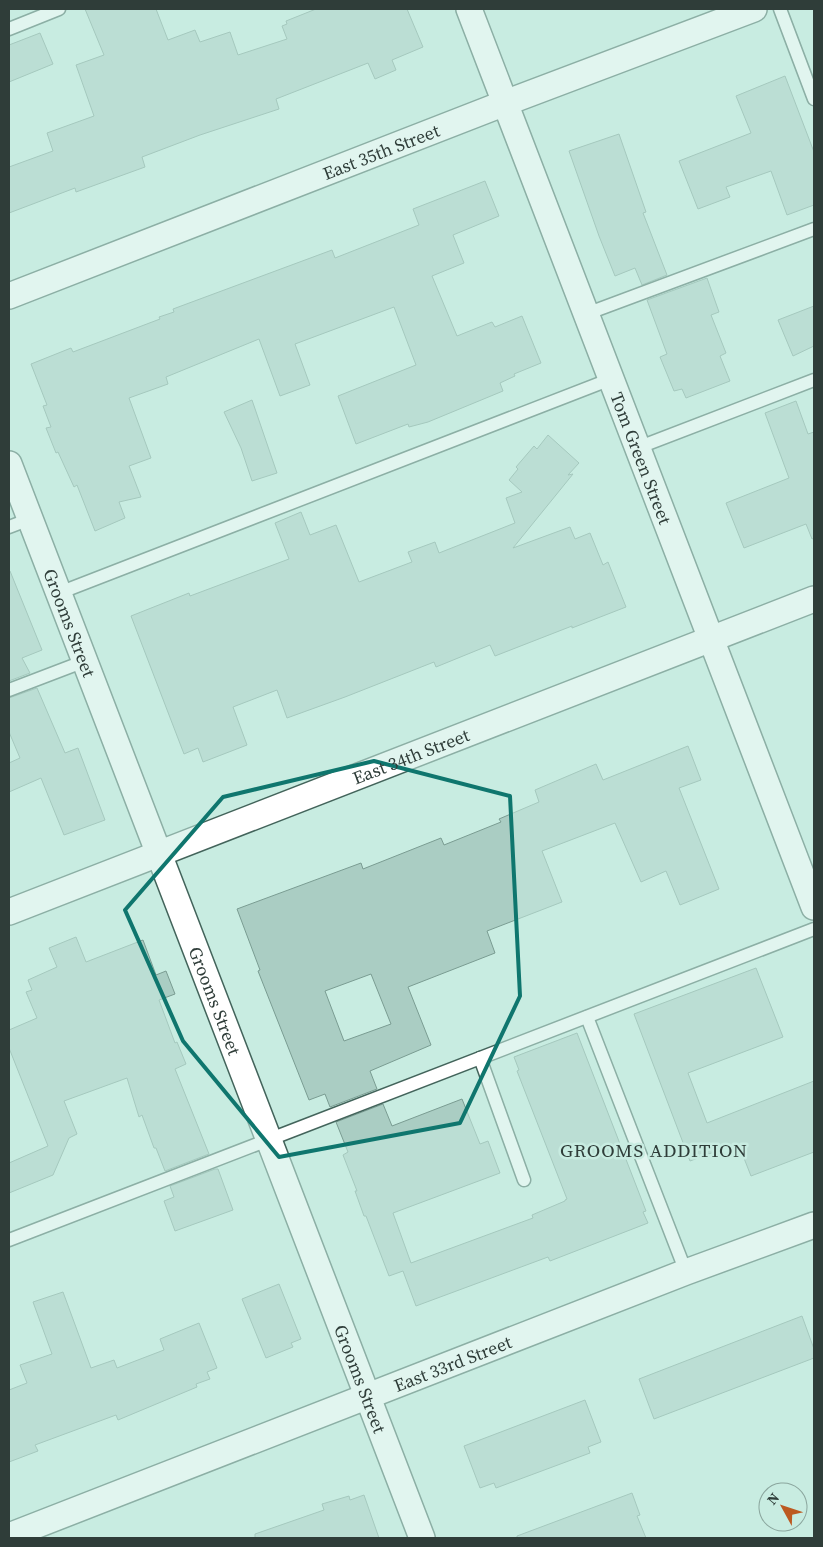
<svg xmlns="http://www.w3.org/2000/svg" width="823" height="1547" viewBox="0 0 823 1547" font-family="'Source Serif 4',serif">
<rect width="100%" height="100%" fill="#c8ece1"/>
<g fill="#aacdc3" stroke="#7a9c92" fill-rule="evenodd">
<path d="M 85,9 L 156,9 L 168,40 L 195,30 L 200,42 L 230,32 L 238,55 L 287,39 L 282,26 L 287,24 L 286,21 L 316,9 L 407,9 L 423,47 L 392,60 L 396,70 L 375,79 L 368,63 L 276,99 L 279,109 L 200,135 L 142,157 L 145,167 L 76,192 L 75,188 L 9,213 L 9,167 L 53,151 L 47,133 L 94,116 L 76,65 L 104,55 Z"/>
<path d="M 40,33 L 53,64 L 9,82 L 9,45 Z"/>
<path d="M 785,76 L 814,152 L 814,205 L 787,215 L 771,171 L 726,187 L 730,197 L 698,209 L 679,161 L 751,133 L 736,96 Z"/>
<path d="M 619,134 L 646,212 L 643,213 L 667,275 L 642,285 L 635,268 L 615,276 L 599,236 L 569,151 Z"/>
<path d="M 485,181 L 499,216 L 453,235 L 464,263 L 432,276 L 457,336 L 492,322 L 495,327 L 522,316 L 541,363 L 514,374 L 515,376 L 500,383 L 503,391 L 428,422 L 409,427 L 408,424 L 356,444 L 338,396 L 416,365 L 394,307 L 295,344 L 310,385 L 280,396 L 259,339 L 166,377 L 168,384 L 129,398 L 151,458 L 129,466 L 141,497 L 119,502 L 125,518 L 95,531 L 77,485 L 74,487 L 58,452 L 56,453 L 46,428 L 51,427 L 43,406 L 47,405 L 31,364 L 71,348 L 73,352 L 160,319 L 159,317 L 174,312 L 173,309 L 332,250 L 335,258 L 419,225 L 413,209 Z"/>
<path d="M 707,278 L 719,312 L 711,315 L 726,353 L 720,356 L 730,381 L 686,398 L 682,389 L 674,391 L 660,357 L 667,354 L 647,300 Z"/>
<path d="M 814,306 L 814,346 L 793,356 L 778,320 Z"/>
<path d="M 252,400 L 277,473 L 252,481 L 241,448 L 224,412 Z"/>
<path d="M 796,401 L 808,434 L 814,432 L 814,538 L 812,539 L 806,524 L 744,548 L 726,503 L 789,478 L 765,413 Z"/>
<path d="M 548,435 L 579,463 L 568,475 L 573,474 L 513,548 L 570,527 L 575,539 L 590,533 L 603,565 L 608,562 L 626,607 L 572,628 L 572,626 L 495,656 L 490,645 L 436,667 L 434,662 L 345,697 L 287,718 L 277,690 L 233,707 L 247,745 L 203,762 L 198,748 L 184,754 L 131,616 L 189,593 L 190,596 L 289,559 L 275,523 L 301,512 L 310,535 L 336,525 L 359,582 L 412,562 L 408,552 L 435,542 L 439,553 L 515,523 L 506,498 L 522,492 L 509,480 L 518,469 L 516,467 L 534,446 L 537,449 Z"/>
<path d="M 9,571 L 10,571 L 42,650 L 22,658 L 30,673 L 9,681 Z"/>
<path d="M 37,688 L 65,753 L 78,748 L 105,820 L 64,835 L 41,778 L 9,792 L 9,763 L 20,758 L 9,732 L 9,698 Z"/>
<path d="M 688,746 L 701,780 L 679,788 L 719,889 L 680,905 L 666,871 L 641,882 L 615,823 L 542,851 L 562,902 L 487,931 L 495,953 L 408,987 L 431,1045 L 370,1071 L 377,1089 L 330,1107 L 325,1094 L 309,1100 L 258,971 L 260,970 L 237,909 L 361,863 L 363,869 L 441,838 L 444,845 L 501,822 L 499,819 L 539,802 L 535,790 L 596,764 L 603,780 ZM 371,974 L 391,1024 L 344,1041 L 325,991 Z"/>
<path d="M 76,937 L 86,962 L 143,940 L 156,975 L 166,971 L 175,994 L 159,1000 L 175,1043 L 177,1042 L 186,1064 L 175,1069 L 209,1154 L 165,1171 L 156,1148 L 154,1148 L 142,1115 L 139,1117 L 127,1078 L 64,1101 L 77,1134 L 69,1138 L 53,1175 L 9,1193 L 9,1163 L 48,1146 L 9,1048 L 9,1030 L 37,1018 L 26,992 L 32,990 L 28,980 L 57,967 L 49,948 Z"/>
<path d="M 756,968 L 783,1037 L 688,1073 L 707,1123 L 814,1081 L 814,1152 L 751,1176 L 738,1143 L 690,1161 L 634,1014 Z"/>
<path d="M 577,1033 L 646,1211 L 643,1212 L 648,1223 L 550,1261 L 548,1257 L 416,1306 L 403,1271 L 389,1276 L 366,1216 L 364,1216 L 355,1191 L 357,1191 L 343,1155 L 348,1152 L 336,1122 L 383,1104 L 392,1126 L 462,1099 L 480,1144 L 488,1141 L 500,1173 L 393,1213 L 411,1263 L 533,1218 L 532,1215 L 565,1201 L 565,1200 L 567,1199 L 517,1071 L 519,1070 L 514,1057 Z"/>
<path d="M 215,1169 L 218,1169 L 233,1210 L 175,1231 L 164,1201 L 174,1197 L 170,1186 Z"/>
<path d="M 279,1284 L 301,1339 L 291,1343 L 293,1347 L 266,1358 L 242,1299 Z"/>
<path d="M 63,1292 L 91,1368 L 114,1360 L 117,1368 L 164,1350 L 160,1339 L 199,1323 L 217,1368 L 207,1372 L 210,1379 L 196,1384 L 197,1387 L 118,1420 L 116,1415 L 35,1445 L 38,1451 L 9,1462 L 9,1390 L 27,1383 L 20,1365 L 52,1354 L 33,1302 Z"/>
<path d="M 802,1316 L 814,1349 L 814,1358 L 654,1419 L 639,1379 Z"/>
<path d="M 585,1400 L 601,1442 L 588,1447 L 590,1453 L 496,1488 L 494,1483 L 480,1488 L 464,1446 Z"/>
<path d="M 632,1493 L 640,1515 L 637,1516 L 646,1538 L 517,1538 L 517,1536 Z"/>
<path d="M 364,1495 L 379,1538 L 255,1538 L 255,1534 L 324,1510 L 322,1504 L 349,1496 L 350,1500 Z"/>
</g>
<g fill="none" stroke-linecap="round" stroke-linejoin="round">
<defs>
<g id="lane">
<path d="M 780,9 L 814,99"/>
<path d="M 9,29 L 59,9"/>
<path d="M 586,314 L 814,229"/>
<path d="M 637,448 L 814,380"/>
<path d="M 9,527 L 30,519"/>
<path d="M 59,593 L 611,379"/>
<path d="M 9,690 L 85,661"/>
<path d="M 587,1017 L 686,1272"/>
<path d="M 480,1058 L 524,1180"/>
<path d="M 9,1240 L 814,929"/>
</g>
<g id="street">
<path id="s1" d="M 469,9 L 814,907"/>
<path id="s2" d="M 9,296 L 505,103 L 754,9"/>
<path id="s3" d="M 9,464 L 422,1538"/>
<path id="s4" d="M 9,912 L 814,599"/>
<path id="s5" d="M 9,1536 L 686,1272 L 814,1225"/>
</g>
</defs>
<use href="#lane" stroke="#43645b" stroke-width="15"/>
<use href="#street" stroke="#43645b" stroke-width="28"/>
<use href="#lane" stroke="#fff" stroke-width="12"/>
<use href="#street" stroke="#fff" stroke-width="25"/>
</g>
<path d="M0 0H823V1547H0ZM 374,761 L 510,796 L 520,996 L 460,1123 L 279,1157 L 183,1041 L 125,910 L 223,797 Z" fill="#c8ece1" fill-opacity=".55" fill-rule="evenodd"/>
<path fill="none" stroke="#0f766e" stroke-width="4" stroke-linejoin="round" d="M 374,761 L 510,796 L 520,996 L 460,1123 L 279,1157 L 183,1041 L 125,910 L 223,797 Z"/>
<g text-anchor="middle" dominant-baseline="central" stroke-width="5" stroke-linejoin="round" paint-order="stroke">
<g font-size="18" fill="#2f3d39" stroke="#c8ece1">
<text stroke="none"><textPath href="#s2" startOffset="399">East 35th Street</textPath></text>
<text stroke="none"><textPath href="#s1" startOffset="481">Tom Green Street</textPath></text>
<text stroke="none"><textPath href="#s3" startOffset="170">Grooms Street</textPath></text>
<text stroke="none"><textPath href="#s4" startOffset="431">East 34th Street</textPath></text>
<text stroke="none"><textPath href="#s3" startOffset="575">Grooms Street</textPath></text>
<text stroke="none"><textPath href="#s5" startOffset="476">East 33rd Street</textPath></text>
<text stroke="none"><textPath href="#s3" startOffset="980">Grooms Street</textPath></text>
</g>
<g font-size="19" letter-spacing="1" fill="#2f3d39" stroke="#c8ece1">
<text x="654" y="1150">GROOMS ADDITION</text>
</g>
</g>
<rect width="823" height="1547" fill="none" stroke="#2f3d39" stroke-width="20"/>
<g transform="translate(783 1507) rotate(310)"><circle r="24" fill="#c8ece1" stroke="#8ba69e"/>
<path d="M0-4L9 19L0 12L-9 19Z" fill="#bc5920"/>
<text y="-8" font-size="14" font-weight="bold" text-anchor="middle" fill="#2f3d39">N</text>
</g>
</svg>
